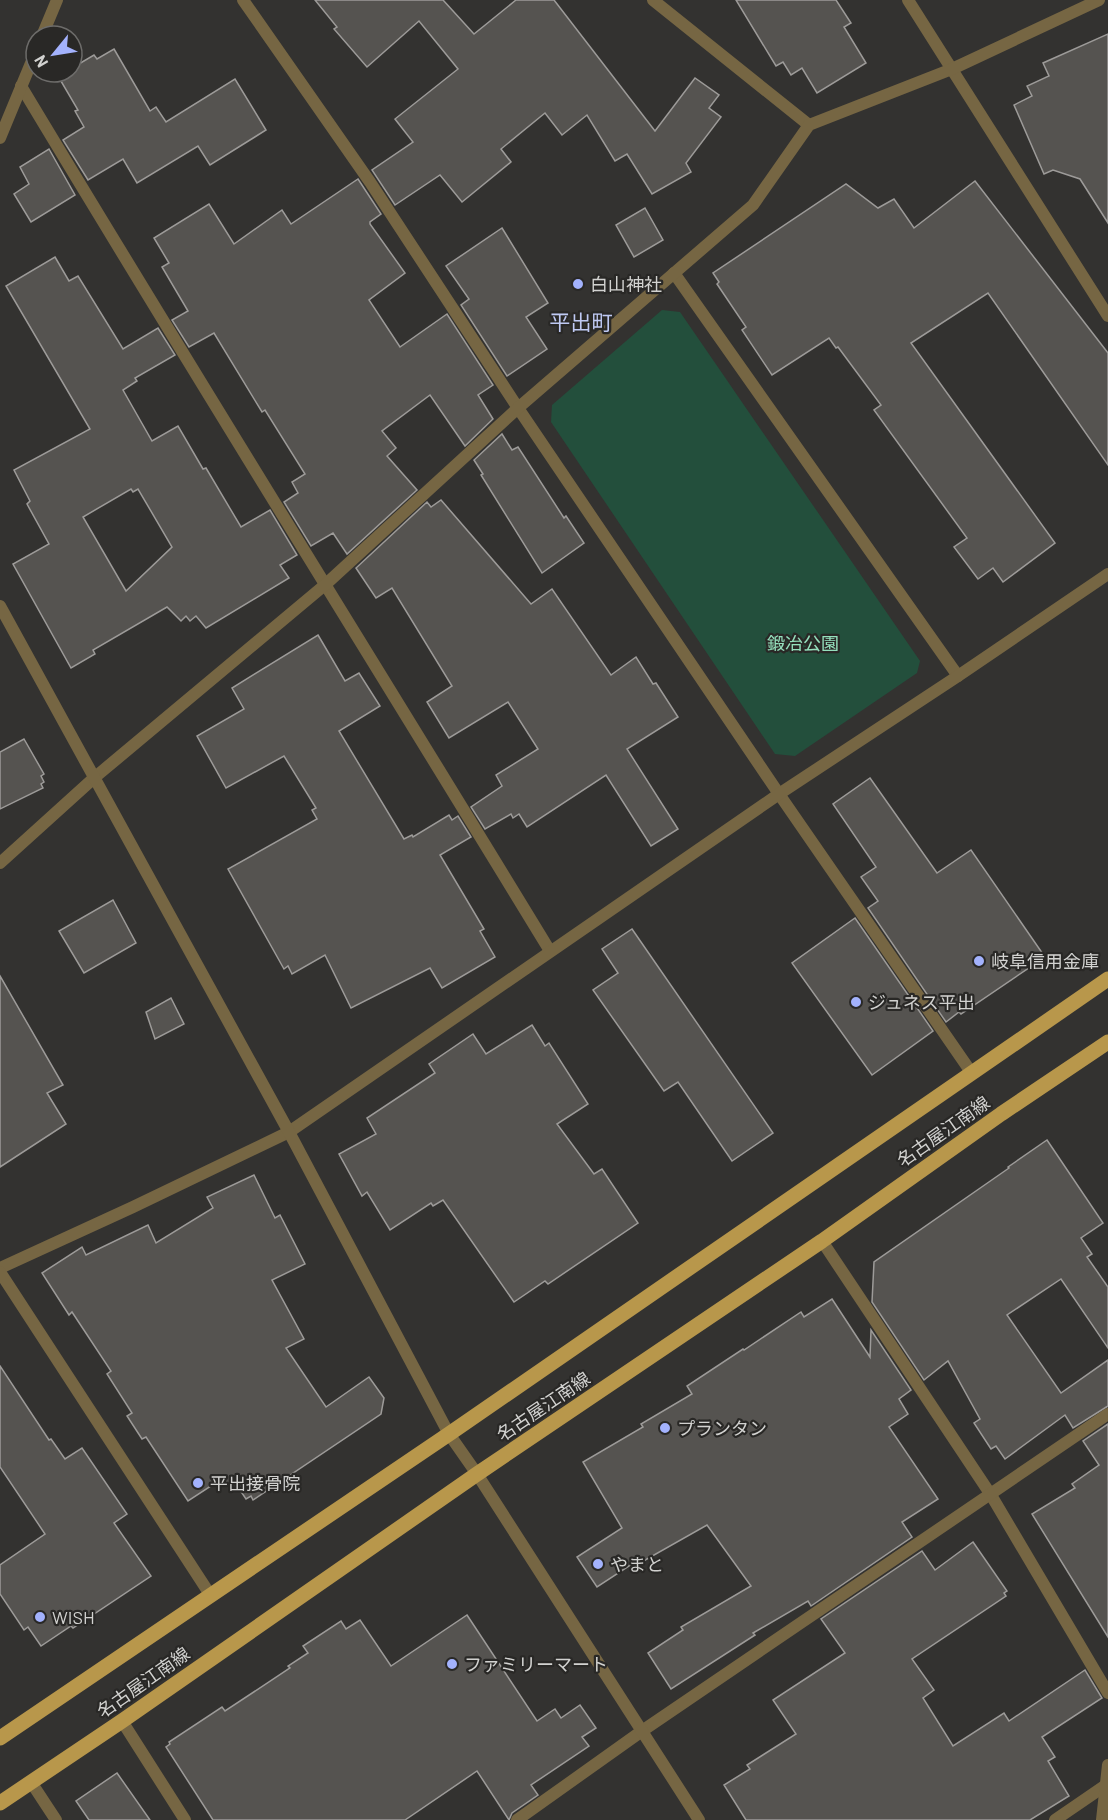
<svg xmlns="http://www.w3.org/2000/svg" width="1108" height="1820" viewBox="0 0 1108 1820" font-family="Barlow,'Noto Sans JP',sans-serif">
<rect width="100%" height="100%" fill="#333230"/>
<path fill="#234f3c" d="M 662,310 L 680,312 L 920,661 L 917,673 L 795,756 L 775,754 L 551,422 L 552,405 Z"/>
<g fill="#555350" stroke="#9d9b99" stroke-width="1.5" fill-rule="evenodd">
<path d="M 315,0 L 443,0 L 474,34 L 516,0 L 554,0 L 655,131 L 695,78 L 719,95 L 709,108 L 721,117 L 686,163 L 691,172 L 652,194 L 627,154 L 615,161 L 587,115 L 562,135 L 545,113 L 501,149 L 511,162 L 462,202 L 440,175 L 395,205 L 372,170 L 413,142 L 395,119 L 458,69 L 419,21 L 367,67 L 334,29 L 337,27 Z"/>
<path d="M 736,0 L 836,0 L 851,23 L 844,27 L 866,63 L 817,93 L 802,68 L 791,75 L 783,62 L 776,66 Z"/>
<path d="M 1108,34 L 1108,223 L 1080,179 L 1053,170 L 1044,174 L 1014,105 L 1032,96 L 1027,86 L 1049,76 L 1043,63 Z"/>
<path d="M 114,49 L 150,111 L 156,107 L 166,122 L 235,79 L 266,130 L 210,165 L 198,146 L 137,183 L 123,159 L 88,180 L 63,140 L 84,127 L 75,111 L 78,110 L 58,76 L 65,72 L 72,72 L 72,68 L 94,55 L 97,59 Z"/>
<path d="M 49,149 L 75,195 L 31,222 L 14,194 L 29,184 L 20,167 Z"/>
<path d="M 358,179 L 381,214 L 370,222 L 370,224 L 405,273 L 369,300 L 400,347 L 447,314 L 493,385 L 478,395 L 493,419 L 465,446 L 430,395 L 382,431 L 396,448 L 387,456 L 417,490 L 347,554 L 333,533 L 311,546 L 284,502 L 298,493 L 292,482 L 305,474 L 265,410 L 262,412 L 214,333 L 189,347 L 172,320 L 188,311 L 162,267 L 169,263 L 154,238 L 209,204 L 234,244 L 282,210 L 291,224 Z"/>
<path d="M 975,181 L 1108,353 L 1108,465 L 988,293 L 911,343 L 1055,543 L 1003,582 L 993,568 L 978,579 L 954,547 L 967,538 L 874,410 L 881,405 L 838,347 L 836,348 L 829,338 L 772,375 L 742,330 L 746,327 L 717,284 L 719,282 L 713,273 L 846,184 L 878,208 L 894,199 L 914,228 Z"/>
<path d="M 645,208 L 663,240 L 634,257 L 616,225 Z"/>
<path d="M 502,228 L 548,303 L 526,317 L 547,349 L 507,376 L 461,305 L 469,299 L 446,266 Z"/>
<path d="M 55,257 L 69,281 L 78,276 L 123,349 L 158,328 L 175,355 L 135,378 L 137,381 L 123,390 L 152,441 L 178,426 L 203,469 L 206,468 L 241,527 L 270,510 L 297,555 L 280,565 L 289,578 L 206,628 L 196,616 L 190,621 L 186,616 L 181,621 L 167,607 L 93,650 L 95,654 L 71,668 L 13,564 L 49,544 L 27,504 L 30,501 L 14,470 L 90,429 L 6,286 ZM 131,489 L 133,492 L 138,489 L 172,547 L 126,591 L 83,517 Z"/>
<path d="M 502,434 L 512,450 L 518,447 L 564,518 L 566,516 L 584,543 L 542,573 L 481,475 L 483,474 L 474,460 Z"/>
<path d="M 441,500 L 531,604 L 552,589 L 611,675 L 636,657 L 653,684 L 656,683 L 678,717 L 627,749 L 678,829 L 651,846 L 606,775 L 527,827 L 519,814 L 513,818 L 511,814 L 485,829 L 471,807 L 502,786 L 496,775 L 538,749 L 508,702 L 449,738 L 427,702 L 452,686 L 392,588 L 376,598 L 356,568 L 427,502 L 431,507 Z"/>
<path d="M 318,635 L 345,681 L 359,673 L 380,706 L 339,731 L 404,839 L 412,835 L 413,837 L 449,815 L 452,820 L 458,816 L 471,837 L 440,855 L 484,929 L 480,931 L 495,957 L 442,988 L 430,968 L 351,1008 L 325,955 L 292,974 L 288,966 L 284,969 L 228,869 L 317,819 L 312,810 L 316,808 L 284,756 L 226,788 L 197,736 L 244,709 L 232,688 Z"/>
<path d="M 24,739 L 44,774 L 41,776 L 44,782 L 41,784 L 43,788 L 0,809 L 0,752 Z"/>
<path d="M 870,778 L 937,873 L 971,850 L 1045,957 L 961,1014 L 959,1012 L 946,1022 L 868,908 L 878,901 L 861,877 L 876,867 L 833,804 Z"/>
<path d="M 113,900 L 136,943 L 84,973 L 59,931 Z"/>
<path d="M 855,918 L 933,1031 L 872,1075 L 792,963 Z"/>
<path d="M 632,929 L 773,1133 L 732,1161 L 678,1082 L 664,1091 L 593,990 L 618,973 L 602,949 Z"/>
<path d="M 0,976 L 63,1085 L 47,1093 L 66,1124 L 0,1167 Z"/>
<path d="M 171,998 L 184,1024 L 155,1039 L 146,1012 Z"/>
<path d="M 532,1025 L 545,1046 L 549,1043 L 588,1104 L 557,1124 L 594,1174 L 602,1169 L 638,1223 L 548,1284 L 545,1281 L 514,1302 L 443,1200 L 433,1206 L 431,1203 L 390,1230 L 367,1192 L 362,1196 L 339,1154 L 376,1134 L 367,1118 L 435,1073 L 429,1064 L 473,1034 L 486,1054 Z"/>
<path d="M 1047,1140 L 1103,1223 L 1081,1238 L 1092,1254 L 1087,1257 L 1108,1287 L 1108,1348 L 1061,1279 L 1007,1315 L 1061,1393 L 1108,1360 L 1108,1406 L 1073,1428 L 1065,1415 L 1005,1459 L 996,1446 L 991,1449 L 974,1423 L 980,1419 L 948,1361 L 924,1380 L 872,1302 L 874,1262 L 1009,1168 L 1008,1167 Z"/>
<path d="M 254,1175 L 275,1218 L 280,1215 L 305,1264 L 272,1280 L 304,1339 L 286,1348 L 326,1407 L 369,1377 L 384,1398 L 381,1414 L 253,1500 L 251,1496 L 246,1499 L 238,1487 L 232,1491 L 223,1478 L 188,1501 L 146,1437 L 142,1439 L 127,1416 L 132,1413 L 107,1374 L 111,1371 L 72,1312 L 69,1315 L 42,1273 L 82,1247 L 86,1255 L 148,1225 L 156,1243 L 213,1208 L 207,1197 Z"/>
<path d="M 832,1299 L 870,1357 L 871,1330 L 911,1390 L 899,1399 L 908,1414 L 889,1427 L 938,1499 L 902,1522 L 912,1537 L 811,1606 L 808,1601 L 753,1633 L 755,1635 L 671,1689 L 648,1653 L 683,1630 L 681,1627 L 751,1586 L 707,1525 L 640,1563 L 638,1560 L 597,1587 L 577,1557 L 622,1528 L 583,1462 L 643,1427 L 641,1424 L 692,1394 L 687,1386 L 743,1349 L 744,1350 L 801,1312 L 804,1317 Z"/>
<path d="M 0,1366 L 49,1440 L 51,1439 L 65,1459 L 82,1448 L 127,1514 L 114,1523 L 151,1576 L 73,1628 L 71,1626 L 41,1646 L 28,1627 L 24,1630 L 0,1594 L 0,1565 L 45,1534 L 0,1467 Z"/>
<path d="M 1108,1424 L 1108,1637 L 1032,1514 L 1075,1488 L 1072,1484 L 1099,1465 L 1083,1441 Z"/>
<path d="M 973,1542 L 1007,1591 L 1004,1593 L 1006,1596 L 912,1659 L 934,1690 L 923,1698 L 953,1746 L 1004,1713 L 1009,1721 L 1085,1670 L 1102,1698 L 1042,1737 L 1055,1757 L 1048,1761 L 1069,1796 L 1030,1820 L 746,1820 L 724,1785 L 750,1769 L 747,1765 L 796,1734 L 773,1700 L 845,1653 L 821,1619 L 922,1551 L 935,1570 Z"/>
<path d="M 467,1615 L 537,1721 L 555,1709 L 561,1718 L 580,1705 L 596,1728 L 582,1737 L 589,1746 L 531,1785 L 538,1795 L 512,1813 L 509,1820 L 477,1771 L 405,1820 L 213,1820 L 166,1747 L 170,1744 L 169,1742 L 222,1707 L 225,1711 L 290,1668 L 288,1666 L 308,1653 L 303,1646 L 341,1621 L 346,1629 L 360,1620 L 391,1666 Z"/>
<path d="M 117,1773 L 150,1820 L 89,1820 L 76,1801 Z"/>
</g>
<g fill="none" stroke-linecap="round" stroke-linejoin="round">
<g stroke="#766643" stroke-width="12">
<path d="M 243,0 L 370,182 L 518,408 L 779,794 L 971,1072"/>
<path d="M 653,0 L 809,125"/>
<path d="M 908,0 L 1108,316"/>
<path d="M 42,36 L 57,0"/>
<path d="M 21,86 C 195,376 374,662 550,951"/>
<path d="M 0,138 L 36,51"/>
<path d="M 674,273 L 958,676"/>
<path d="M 0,863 L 94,778 L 326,584 L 518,408 L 753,205 L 809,125 L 952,69 L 1099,0"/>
<path d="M 822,1241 L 991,1495 L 1108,1693"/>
<path d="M 0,1268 L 133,1207 L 289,1132 L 779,794 L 958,676 L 1108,574"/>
<path d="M 0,1272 L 211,1596"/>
<path d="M 122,1721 L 185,1820"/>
<path d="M 31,1782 L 56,1820"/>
<path d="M 517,1820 L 642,1731 L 1108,1414"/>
<path d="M 1055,1820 L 1106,1785"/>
<path d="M 1102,1820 L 1108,1765"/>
</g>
<path stroke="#766643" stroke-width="12" d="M 0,606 L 289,1132 L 449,1434 L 477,1474 L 699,1820"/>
<g stroke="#b8974b" stroke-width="15">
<path d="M 0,1738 L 449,1434 L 1108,979"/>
<path d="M 0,1803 L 122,1721 L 477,1474 L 822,1241 L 1001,1114 L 1108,1042"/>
</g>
</g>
<g fill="#a3b2fd" stroke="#292826" stroke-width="2">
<circle cx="578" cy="284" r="6"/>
<circle cx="979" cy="961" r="6"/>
<circle cx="856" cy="1002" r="6"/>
<circle cx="665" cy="1428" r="6"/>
<circle cx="198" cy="1483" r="6"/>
<circle cx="598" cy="1564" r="6"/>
<circle cx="40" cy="1617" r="6"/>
<circle cx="452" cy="1664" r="6"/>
</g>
<g text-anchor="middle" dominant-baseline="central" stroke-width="4.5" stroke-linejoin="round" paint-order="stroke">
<g font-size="18" fill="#d2d2d0" stroke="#292826" text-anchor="start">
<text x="590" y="284">白山神社</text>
<text x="991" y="961">岐阜信用金庫</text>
<text x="868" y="1002">ジュネス平出</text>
<text x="677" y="1428">プランタン</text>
<text x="210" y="1483">平出接骨院</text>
<text x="610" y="1564">やまと</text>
<text x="52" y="1617">WISH</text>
<text x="464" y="1664">ファミリーマート</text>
</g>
<g font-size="18" fill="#95e0bd" stroke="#292826">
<text x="803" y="643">鍛冶公園</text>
</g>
<g font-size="18" fill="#d2d2d0" stroke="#292826">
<text transform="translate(943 1131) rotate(-35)">名古屋江南線</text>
<text transform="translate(543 1406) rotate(-34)">名古屋江南線</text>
<text transform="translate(143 1682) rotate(-35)">名古屋江南線</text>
</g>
<g font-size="21" fill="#bfc9f3" stroke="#292826">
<text x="581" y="321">平出町</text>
</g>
</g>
<g transform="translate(54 54) rotate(240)"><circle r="28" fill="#292826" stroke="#6d6c6a" stroke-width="1.5"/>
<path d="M0-4.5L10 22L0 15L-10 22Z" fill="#a3b2fd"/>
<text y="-9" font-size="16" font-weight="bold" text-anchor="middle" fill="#d2d2d0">N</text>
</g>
</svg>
